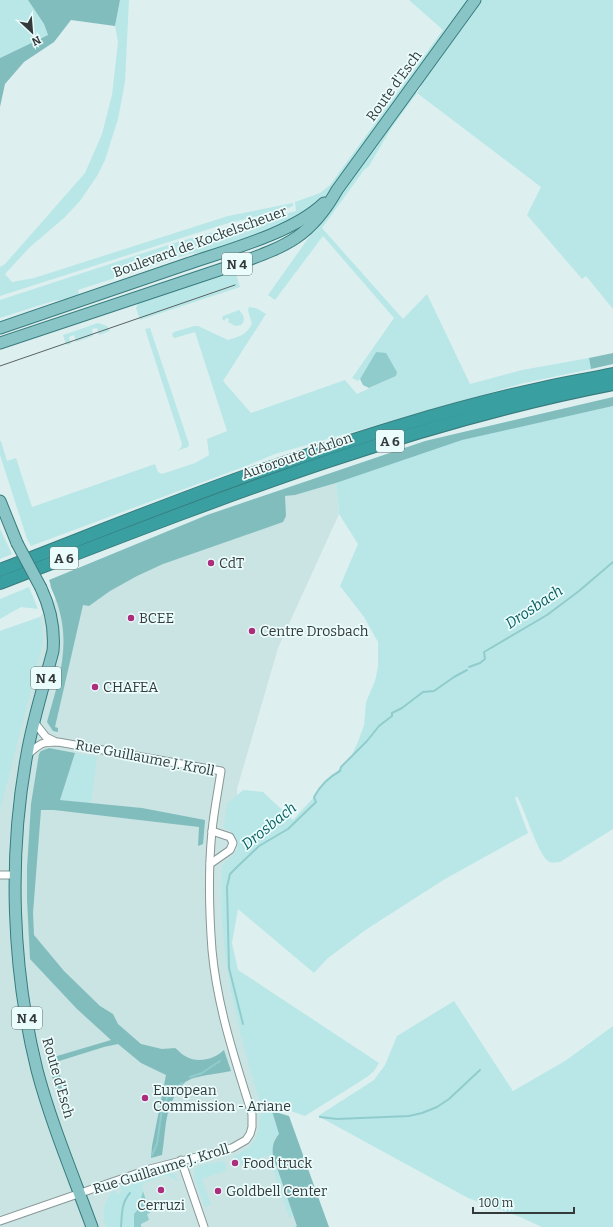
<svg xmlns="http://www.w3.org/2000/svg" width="613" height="1227" viewBox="0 0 613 1227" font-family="Bitter,serif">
<rect width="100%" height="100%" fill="#deefef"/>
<path fill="#cae3e3" d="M 336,483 L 339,514 L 278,648 L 237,789 L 240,845 L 226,944 L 267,1099 L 314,1227 L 0,1227 L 0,631 L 40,617 L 59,595 L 278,496 L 295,495 Z"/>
<g fill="#b9e7e7">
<path d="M 0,0 L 28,0 L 44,24 L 48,35 L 0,58 Z"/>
<path d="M 120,0 L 129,0 L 125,82 L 118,119 L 105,160 L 97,176 L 80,201 L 64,218 L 30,247 L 5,274 L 12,282 L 34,278 L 228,216 L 293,203 L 293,206 L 286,209 L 225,224 L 0,296 L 0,267 L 5,264 L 85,173 L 102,134 L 112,95 L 118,42 L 115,26 Z"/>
<path d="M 409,0 L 468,0 L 339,178 L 317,207 L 279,228 L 207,252 L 189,254 L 78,290 L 79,295 L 67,299 L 53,301 L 0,318 L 0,300 L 177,242 L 229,228 L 234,229 L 237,234 L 243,232 L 243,227 L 246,224 L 296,211 L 295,202 L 320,193 L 330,185 L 443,30 Z"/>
<path d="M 482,0 L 613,0 L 613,309 L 586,276 L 582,279 L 527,215 L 541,187 L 417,93 L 392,127 L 369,166 L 364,170 L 322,228 L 403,319 L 427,294 L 470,384 L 522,370 L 589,358 L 591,369 L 524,383 L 275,454 L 246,466 L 31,546 L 27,539 L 0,455 L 0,441 L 1,441 L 7,461 L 16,458 L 32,507 L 155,464 L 158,472 L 162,474 L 195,463 L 209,455 L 207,439 L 227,431 L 195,332 L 175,338 L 173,337 L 172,334 L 174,332 L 194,326 L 198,326 L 228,340 C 240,336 245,336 252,324 L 248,310 L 249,307 L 256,308 L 266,314 L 223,381 L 251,413 L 345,380 L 357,394 L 396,376 L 376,352 L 360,379 L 358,381 L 352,378 L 394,318 L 323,236 L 275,300 L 268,295 L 353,175 L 415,92 L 417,93 L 421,87 L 420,85 Z"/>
<path d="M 234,267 L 240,287 L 140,320 L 136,308 L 139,301 Z"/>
<path d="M 239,310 C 244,315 246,320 241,325 L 235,326 L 228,322 L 229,319 L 226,318 L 224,321 L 222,318 L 223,316 Z"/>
<path d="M 98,323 L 107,326 L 110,331 L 99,335 L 97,328 L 92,329 L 93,336 L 76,342 L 74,335 L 69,337 L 71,344 L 66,345 L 63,335 Z"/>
<path d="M 150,328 L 189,444 L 188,447 L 177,451 L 181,448 L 182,444 L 145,329 Z"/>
<path d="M 613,406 L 613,829 L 560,862 C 556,862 552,864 548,861 C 537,852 525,810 517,796 L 515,798 L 528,833 L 445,879 L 367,929 L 328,958 L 314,973 L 238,909 L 232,943 L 238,970 L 379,1063 L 374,1071 L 367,1077 L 305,1116 C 291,1111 277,1105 262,1108 C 237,1029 217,950 222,866 C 225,861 229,859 233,855 C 243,845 235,831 224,828 L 227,803 L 231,801 L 243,790 L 263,792 L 293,820 L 314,797 L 318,791 L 351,757 L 359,739 L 364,725 L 366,702 L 375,681 L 378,667 L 378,642 L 364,617 L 340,586 L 358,544 L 339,514 L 336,483 L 441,444 Z"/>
<path d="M 0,529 L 12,554 L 0,559 Z"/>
<path d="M 29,587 L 38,609 L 21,607 L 0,619 L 0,599 Z"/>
<path d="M 40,617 L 43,633 L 42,647 L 0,810 L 0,631 Z"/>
<path d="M 75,753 L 97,757 L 91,803 L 60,800 Z"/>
<path d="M 454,1001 L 513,1091 L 565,1061 L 613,1026 L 613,1227 L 542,1227 L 520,1217 L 468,1198 L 318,1116 L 374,1080 L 385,1065 L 397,1036 Z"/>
<path d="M 272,1111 L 279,1134 C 276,1137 274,1139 273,1144 C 270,1158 288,1200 294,1215 L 289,1217 L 269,1157 L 265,1156 L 237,1166 L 233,1156 C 255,1147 259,1138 260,1115 L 264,1112 Z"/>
<path d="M 224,1161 L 227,1170 L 202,1179 L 211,1205 L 205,1207 L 194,1178 L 194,1170 L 200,1165 Z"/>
<path d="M 164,1172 C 173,1172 175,1174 178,1182 L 167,1175 L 143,1183 L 143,1191 L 138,1209 L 134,1214 L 134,1227 L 106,1227 C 101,1213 104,1199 115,1189 L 116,1195 L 122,1192 L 120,1186 Z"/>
</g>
<g fill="#82bdbe">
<path d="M 28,0 L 120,0 L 115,26 L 71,20 L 54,42 L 24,62 L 5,84 L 0,107 L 0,58 L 48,35 L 44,24 Z"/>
<path d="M 613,353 L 613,364 L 591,369 L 589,358 Z"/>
<path d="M 613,397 L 613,406 L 462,440 L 336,483 L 295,495 L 285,496 L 286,516 L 283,522 L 163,564 L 137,576 L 110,591 L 89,606 L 83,605 L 55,727 L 58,728 L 58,732 L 53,731 L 47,722 C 60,675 74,639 52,590 C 50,586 51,584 49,580 L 207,515 L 425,441 Z"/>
<path d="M 49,748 L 75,753 L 60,800 L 142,808 L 205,820 L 205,821 L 203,844 L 198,846 L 199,827 L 54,810 L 41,810 L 33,913 L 34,935 L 64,971 L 100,1006 L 113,1014 L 118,1024 L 141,1044 L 162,1049 L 175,1048 C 178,1050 181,1054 185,1056 C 197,1064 215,1059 224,1050 L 231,1071 C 222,1073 196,1076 189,1080 C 184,1082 181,1086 178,1091 C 164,1110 166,1132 162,1155 L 151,1158 L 152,1146 L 166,1075 L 141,1063 L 118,1044 L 104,1047 L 56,1062 L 66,1094 L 64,1096 L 58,1095 L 48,1064 L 47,1059 L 111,1040 L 77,1009 L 30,959 L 27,900 L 27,868 L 31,804 L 39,754 L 41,751 Z"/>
<path d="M 272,1111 L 289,1116 L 329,1227 L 295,1227 L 297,1226 L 273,1156 C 272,1147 273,1141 279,1134 Z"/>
</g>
<g fill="#91cccd">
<path d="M 376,352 L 386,353 L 397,372 L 396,376 L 369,388 L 363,385 L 360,379 Z"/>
<path d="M 143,1191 L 150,1213 L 147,1214 L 149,1220 L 141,1224 L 141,1227 L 134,1227 L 134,1214 L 138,1209 Z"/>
</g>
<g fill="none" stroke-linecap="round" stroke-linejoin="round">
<g stroke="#91cccd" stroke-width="2">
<path d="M 469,667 L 480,663 L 485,659 L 484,652 L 547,615 L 579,591 L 613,562"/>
<path d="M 243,1024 L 229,968 L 227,887 L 230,874 L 237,867 L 259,846 L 288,829 L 316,802 L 314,797 C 320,786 329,777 340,771 L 341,767 L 367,741 L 379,726 L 392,716 L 392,713 L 402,708 L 423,692 L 434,691 L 454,677 L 467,670"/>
<path d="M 190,1077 L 202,1073 L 220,1061"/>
<path d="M 320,1117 L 337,1119 L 409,1116 L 422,1113 L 437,1107 L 449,1099 L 480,1070"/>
<path d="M 152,1155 L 157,1144 L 162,1109 L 168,1096 L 182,1083"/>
<path d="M 121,1227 C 122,1215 121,1203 130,1193"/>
</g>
<defs>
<g id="street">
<path d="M 34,722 L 46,737 L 54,741"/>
<path d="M 210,864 L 230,850 L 233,843 L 230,837 L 212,831"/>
<path d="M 0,875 L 15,875"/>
<path d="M 181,1160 L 204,1227"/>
<path d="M 0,1221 L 150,1169 L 232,1148 L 246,1140 L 250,1134 L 252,1127 L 252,1114 C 235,1060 217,1006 212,950 C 209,910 208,871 212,831 C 214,811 218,791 221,771 L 58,742 C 40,742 40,744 27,755"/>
</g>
<g id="primary">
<path d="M 0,328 C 62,307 124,285 187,264 C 228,250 293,233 324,203"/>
<path d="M 0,343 L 237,264 C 286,246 310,238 337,190 L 475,0"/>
<path d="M 0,501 L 17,543"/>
<path d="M 41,588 C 51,609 55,628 53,651 C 44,685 33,719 27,754 C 8,856 12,969 37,1070 C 51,1123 73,1175 92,1227"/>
</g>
<g id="highway">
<path d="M 0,570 C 86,537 171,502 257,472 C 351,440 446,409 543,388 C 566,383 590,379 613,374"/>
<path d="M 0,583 C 200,506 401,425 613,384"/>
</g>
</defs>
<use href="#street" stroke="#889797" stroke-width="9"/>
<use href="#primary" stroke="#387c7d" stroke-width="13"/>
<use href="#highway" stroke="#387c7d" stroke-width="14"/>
<use href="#street" stroke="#fff" stroke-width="7"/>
<use href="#primary" stroke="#89c5c7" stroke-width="11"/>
<use href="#highway" stroke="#3a9fa1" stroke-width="12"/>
<path stroke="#5a6363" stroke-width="1" d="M 0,366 L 235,285"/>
<defs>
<path id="primary-bridge" d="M 17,543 L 41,588"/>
</defs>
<use href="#primary-bridge" stroke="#387c7d" stroke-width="13" stroke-linecap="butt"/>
<use href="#primary-bridge" stroke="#89c5c7" stroke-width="11"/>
</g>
<g fill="#ac2d7c" stroke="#ebfcfc" stroke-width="1.5">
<circle cx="211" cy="563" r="4"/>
<circle cx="131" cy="618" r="4"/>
<circle cx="252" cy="631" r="4"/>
<circle cx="95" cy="687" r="4"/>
<circle cx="145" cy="1098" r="4"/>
<circle cx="235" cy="1163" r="4"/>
<circle cx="161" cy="1190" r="4"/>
<circle cx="218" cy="1191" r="4"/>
</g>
<g text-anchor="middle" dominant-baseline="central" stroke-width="3.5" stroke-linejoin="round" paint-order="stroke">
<g fill="#ebfcfc" stroke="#6b7474" stroke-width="1">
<rect x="222" y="253" width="30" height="22" rx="3"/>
<rect x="376" y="430" width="28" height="22" rx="3"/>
<rect x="50" y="547" width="28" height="22" rx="3"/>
<rect x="31" y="667" width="30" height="22" rx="3"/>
<rect x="12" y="1007" width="30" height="22" rx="3"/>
</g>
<g font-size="13" font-weight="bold" fill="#343a3a">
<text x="237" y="264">N 4</text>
<text x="390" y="441">A 6</text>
<text x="64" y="558">A 6</text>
<text x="46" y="678">N 4</text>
<text x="27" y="1018">N 4</text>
</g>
<g font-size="14" fill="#343a3a" stroke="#ebfcfc">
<text transform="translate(394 86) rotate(-54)">Route d'Esch</text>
<text transform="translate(200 242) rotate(-20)">Boulevard de Kockelscheuer</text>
<text transform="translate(297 456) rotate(-19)">Autoroute d'Arlon</text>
<text transform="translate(145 758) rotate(11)">Rue Guillaume J. Kroll</text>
<text transform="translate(58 1078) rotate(74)">Route d'Esch</text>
<text transform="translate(161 1169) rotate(-17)">Rue Guillaume J. Kroll</text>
</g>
<g font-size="14" fill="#343a3a" stroke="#ebfcfc" text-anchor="start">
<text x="219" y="563">CdT</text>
<text x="139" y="618">BCEE</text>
<text x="260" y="631">Centre Drosbach</text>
<text x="103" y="687">CHAFEA</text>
<text x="153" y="1090">European<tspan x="153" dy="16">Commission - Ariane</tspan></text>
<text x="243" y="1163">Food truck</text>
<text x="226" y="1191">Goldbell Center</text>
<text x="161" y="1205" text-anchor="middle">Cerruzi</text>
</g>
<g font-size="15" font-style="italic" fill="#075e60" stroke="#ebfcfc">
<text transform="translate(534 607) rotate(-34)">Drosbach</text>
<text transform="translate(269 826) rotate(-39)">Drosbach</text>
</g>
</g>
<g transform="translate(32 32) rotate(154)" stroke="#ebfcfc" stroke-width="3" paint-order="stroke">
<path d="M0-3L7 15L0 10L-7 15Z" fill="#343a3a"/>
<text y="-6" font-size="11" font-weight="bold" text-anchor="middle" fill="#343a3a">N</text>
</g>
<path d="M473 1207v6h101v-6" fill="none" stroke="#343a3a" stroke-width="2"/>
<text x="479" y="1207" font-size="12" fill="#343a3a" stroke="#ebfcfc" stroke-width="3" paint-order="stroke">100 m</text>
</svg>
